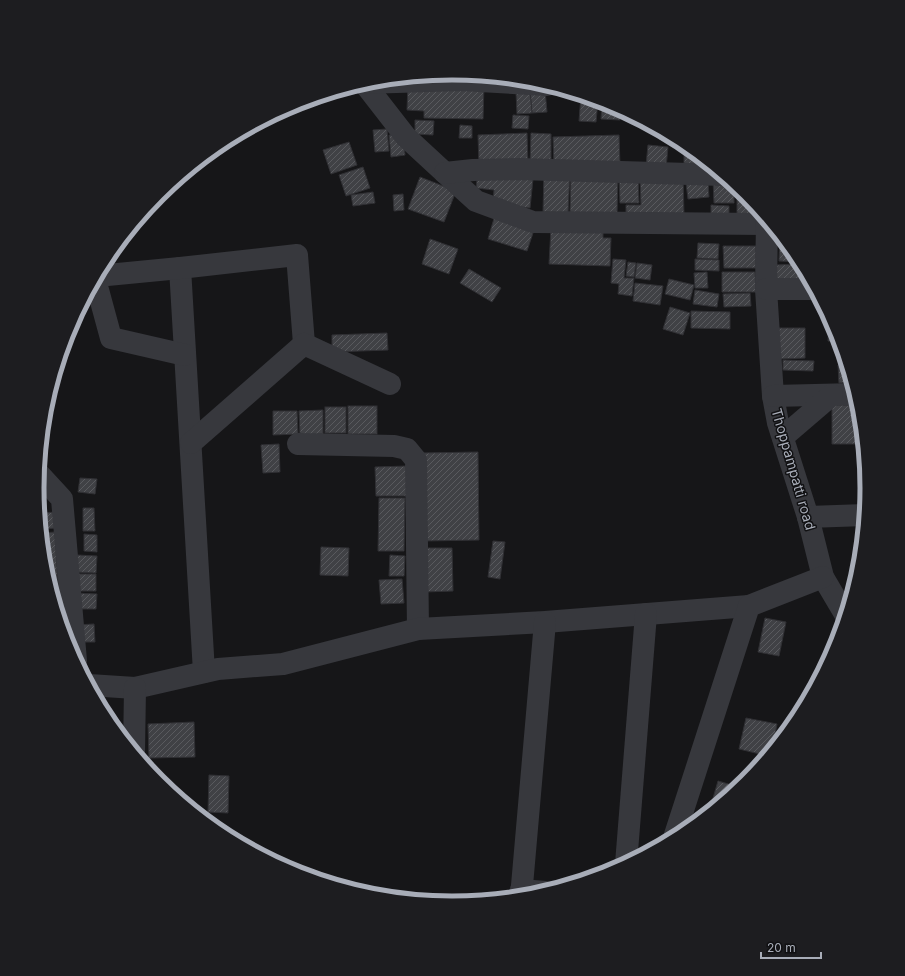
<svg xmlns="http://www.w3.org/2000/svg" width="905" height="976" viewBox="0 0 905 976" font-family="Inter,sans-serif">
<defs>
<pattern id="building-hatch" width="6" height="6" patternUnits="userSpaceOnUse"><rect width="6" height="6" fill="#404145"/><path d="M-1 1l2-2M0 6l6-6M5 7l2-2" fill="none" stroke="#595a5e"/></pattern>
</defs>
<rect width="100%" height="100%" fill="#161618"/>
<g fill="url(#building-hatch)" stroke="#303034">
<path d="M 408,84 L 484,85 L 483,119 L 424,118 L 424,111 L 407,110 Z"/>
<path d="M 545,90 L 547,112 L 532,113 L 530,92 Z"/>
<path d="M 530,91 L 532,113 L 517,114 L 516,92 Z"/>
<path d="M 581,95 L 598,100 L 596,122 L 579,121 Z"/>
<path d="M 602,101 L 612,104 L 621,109 L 620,120 L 601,119 Z"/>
<path d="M 626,112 L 642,120 L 626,119 Z"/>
<path d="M 513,115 L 529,116 L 528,129 L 512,128 Z"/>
<path d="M 415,120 L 434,121 L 433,135 L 415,134 Z"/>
<path d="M 460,125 L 472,126 L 472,138 L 459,138 Z"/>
<path d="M 387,129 L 389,151 L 375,152 L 373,130 Z"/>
<path d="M 660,130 L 682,142 L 659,139 Z"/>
<path d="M 527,133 L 528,164 L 479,165 L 478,135 Z"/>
<path d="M 531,133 L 551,134 L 551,165 L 530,164 Z"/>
<path d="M 403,134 L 405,155 L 391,157 L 389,135 Z"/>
<path d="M 619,135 L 620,165 L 554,166 L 553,137 Z"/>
<path d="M 349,142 L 357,165 L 331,174 L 323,150 Z"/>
<path d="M 684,144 L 686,144 L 710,164 L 684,168 Z"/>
<path d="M 648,145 L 668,147 L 666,168 L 646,166 Z"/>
<path d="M 363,167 L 370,188 L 346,196 L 339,175 Z"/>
<path d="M 544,172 L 570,172 L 568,213 L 543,212 Z"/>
<path d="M 571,172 L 618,174 L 617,214 L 570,213 Z"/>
<path d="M 478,173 L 533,179 L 530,208 L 493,204 L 494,190 L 476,188 Z"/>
<path d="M 619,175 L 638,175 L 639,203 L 620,203 Z"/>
<path d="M 683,175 L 684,215 L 626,216 L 626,205 L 641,205 L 640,176 Z"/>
<path d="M 420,177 L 456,191 L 444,222 L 408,209 Z"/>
<path d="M 713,178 L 726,178 L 734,184 L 734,203 L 714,203 Z"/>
<path d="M 708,181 L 709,197 L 688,199 L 686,183 Z"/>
<path d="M 737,187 L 746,194 L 763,215 L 737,219 Z"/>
<path d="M 373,192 L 375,203 L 353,206 L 351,195 Z"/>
<path d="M 403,194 L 404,210 L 394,211 L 393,195 Z"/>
<path d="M 711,205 L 729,206 L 729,218 L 711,218 Z"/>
<path d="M 495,215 L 535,227 L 527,251 L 488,239 Z"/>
<path d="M 551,228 L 603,230 L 603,238 L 611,238 L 610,266 L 549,264 Z"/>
<path d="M 780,235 L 798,257 L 800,262 L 779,261 Z"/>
<path d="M 430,239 L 458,249 L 449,274 L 422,264 Z"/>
<path d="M 698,243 L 719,244 L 718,259 L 697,258 Z"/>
<path d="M 723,246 L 756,246 L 756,268 L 724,268 Z"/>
<path d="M 613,259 L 626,260 L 624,278 L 634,278 L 632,296 L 618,294 L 619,284 L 611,283 Z"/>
<path d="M 695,259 L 719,260 L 719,271 L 695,270 Z"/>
<path d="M 628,262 L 636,263 L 634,277 L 626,276 Z"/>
<path d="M 637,263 L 652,265 L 650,280 L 635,278 Z"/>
<path d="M 800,264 L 801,286 L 776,286 L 775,265 Z"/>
<path d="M 469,269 L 501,288 L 492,302 L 460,283 Z"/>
<path d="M 707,272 L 708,288 L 695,288 L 694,273 Z"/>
<path d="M 722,272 L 755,272 L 756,292 L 722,292 Z"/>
<path d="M 669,279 L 694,285 L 690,300 L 665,294 Z"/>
<path d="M 635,283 L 663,286 L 660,305 L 633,301 Z"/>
<path d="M 695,290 L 719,294 L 717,307 L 693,304 Z"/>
<path d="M 750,293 L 751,306 L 724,307 L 723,294 Z"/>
<path d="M 670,307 L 690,313 L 683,335 L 663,329 Z"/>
<path d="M 691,311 L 730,312 L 730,329 L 691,328 Z"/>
<path d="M 829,315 L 836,329 L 840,342 L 828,341 Z"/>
<path d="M 778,328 L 805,328 L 805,358 L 779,359 Z"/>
<path d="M 387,333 L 388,350 L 332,352 L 332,335 Z"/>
<path d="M 783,360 L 814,361 L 813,371 L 783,370 Z"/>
<path d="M 847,364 L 853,382 L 839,383 L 838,365 Z"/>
<path d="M 832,405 L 859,405 L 864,444 L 832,444 Z"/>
<rect x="348" y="406" width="29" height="28"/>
<rect x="325" y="407" width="21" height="26"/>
<path d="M 323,410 L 323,434 L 300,435 L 299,411 Z"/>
<path d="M 273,411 L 297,411 L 298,434 L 273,435 Z"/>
<path d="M 279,444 L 280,472 L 263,473 L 261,445 Z"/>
<path d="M 478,452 L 479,540 L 423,541 L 422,453 Z"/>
<path d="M 407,466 L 407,496 L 376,496 L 375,467 Z"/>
<path d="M 80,478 L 97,479 L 95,494 L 78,492 Z"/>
<path d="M 379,498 L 405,498 L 404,551 L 378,551 Z"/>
<path d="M 83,508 L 94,508 L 95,531 L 83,531 Z"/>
<path d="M 57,512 L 57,528 L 41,529 L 39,513 Z"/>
<path d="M 55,532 L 59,603 L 55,603 L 45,569 L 41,533 Z"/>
<path d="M 84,534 L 97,535 L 97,552 L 84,551 Z"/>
<path d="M 493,541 L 505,542 L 500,579 L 488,577 Z"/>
<path d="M 321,547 L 349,548 L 348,576 L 320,575 Z"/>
<path d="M 423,548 L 452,548 L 453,591 L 424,592 Z"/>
<path d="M 77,555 L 97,556 L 96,573 L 76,572 Z"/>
<path d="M 390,555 L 405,556 L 404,576 L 389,576 Z"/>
<path d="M 75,574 L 96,574 L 96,591 L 76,591 Z"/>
<path d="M 402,579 L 404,603 L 381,604 L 379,580 Z"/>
<path d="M 75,593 L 97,594 L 96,609 L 74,609 Z"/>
<path d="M 765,618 L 786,622 L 779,656 L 758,652 Z"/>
<path d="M 94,624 L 95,642 L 76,642 L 76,625 Z"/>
<path d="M 746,718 L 777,724 L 772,751 L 768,756 L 739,749 Z"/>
<path d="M 194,722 L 195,757 L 149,758 L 148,724 Z"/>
<path d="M 209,775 L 229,776 L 228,813 L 208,812 Z"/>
<path d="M 718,781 L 739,787 L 709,812 Z"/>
</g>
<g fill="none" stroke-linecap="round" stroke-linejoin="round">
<g stroke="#37383d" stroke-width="22">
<path d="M 364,83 L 406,137 L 445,173 L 476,201 L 533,222 L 767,224"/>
<path d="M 364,83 L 462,80 L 547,85"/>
<path d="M 445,173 L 473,170 L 519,169 L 723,175"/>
<path d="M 767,220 L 766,289 L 773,396 L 778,423 L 808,517 L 823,577 L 846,616"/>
<path d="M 180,268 L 204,672"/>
<path d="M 97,276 L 180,268 L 297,255 L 304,344"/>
<path d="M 95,279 L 111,338 L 185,355"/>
<path d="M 766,289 L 815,289"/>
<path d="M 773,396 L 856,394"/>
<path d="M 783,437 L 832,395"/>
<path d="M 191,443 L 304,344 L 390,384"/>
<path d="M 298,444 L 394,446 L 407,449 L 416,460 L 418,629"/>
<path d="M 38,473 L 62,499 L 76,661"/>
<path d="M 808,517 L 865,515"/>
<path d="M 89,685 L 135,688 L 218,669 L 283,664 L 418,629 L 545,622 L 749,606"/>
<path d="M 134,752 L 135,688"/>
<path d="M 626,864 L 646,614"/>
<path d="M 521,890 L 545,892"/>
<path d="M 521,897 L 545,622"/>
</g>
<path stroke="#37383d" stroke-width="22" d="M 674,838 L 749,606 L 823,577"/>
</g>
<g text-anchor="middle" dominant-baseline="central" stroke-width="3" stroke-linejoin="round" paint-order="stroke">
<g font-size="14" fill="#a8adb8" stroke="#111113">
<text transform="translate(794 469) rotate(74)">Thoppampatti road</text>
</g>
</g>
<path d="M0 0H905V976H0ZM44 488a408 408 0 1 1 816 0a408 408 0 1 1-816 0Z" fill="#1d1d20" fill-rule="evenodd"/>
<path fill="none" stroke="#a8adb8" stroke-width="5" d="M44 488a408 408 0 1 1 816 0a408 408 0 1 1-816 0Z"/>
<path d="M761 952v6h60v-6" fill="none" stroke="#a8adb8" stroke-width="2"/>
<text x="767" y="952" font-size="12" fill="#a8adb8" stroke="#111113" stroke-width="3" paint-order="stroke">20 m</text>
</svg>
